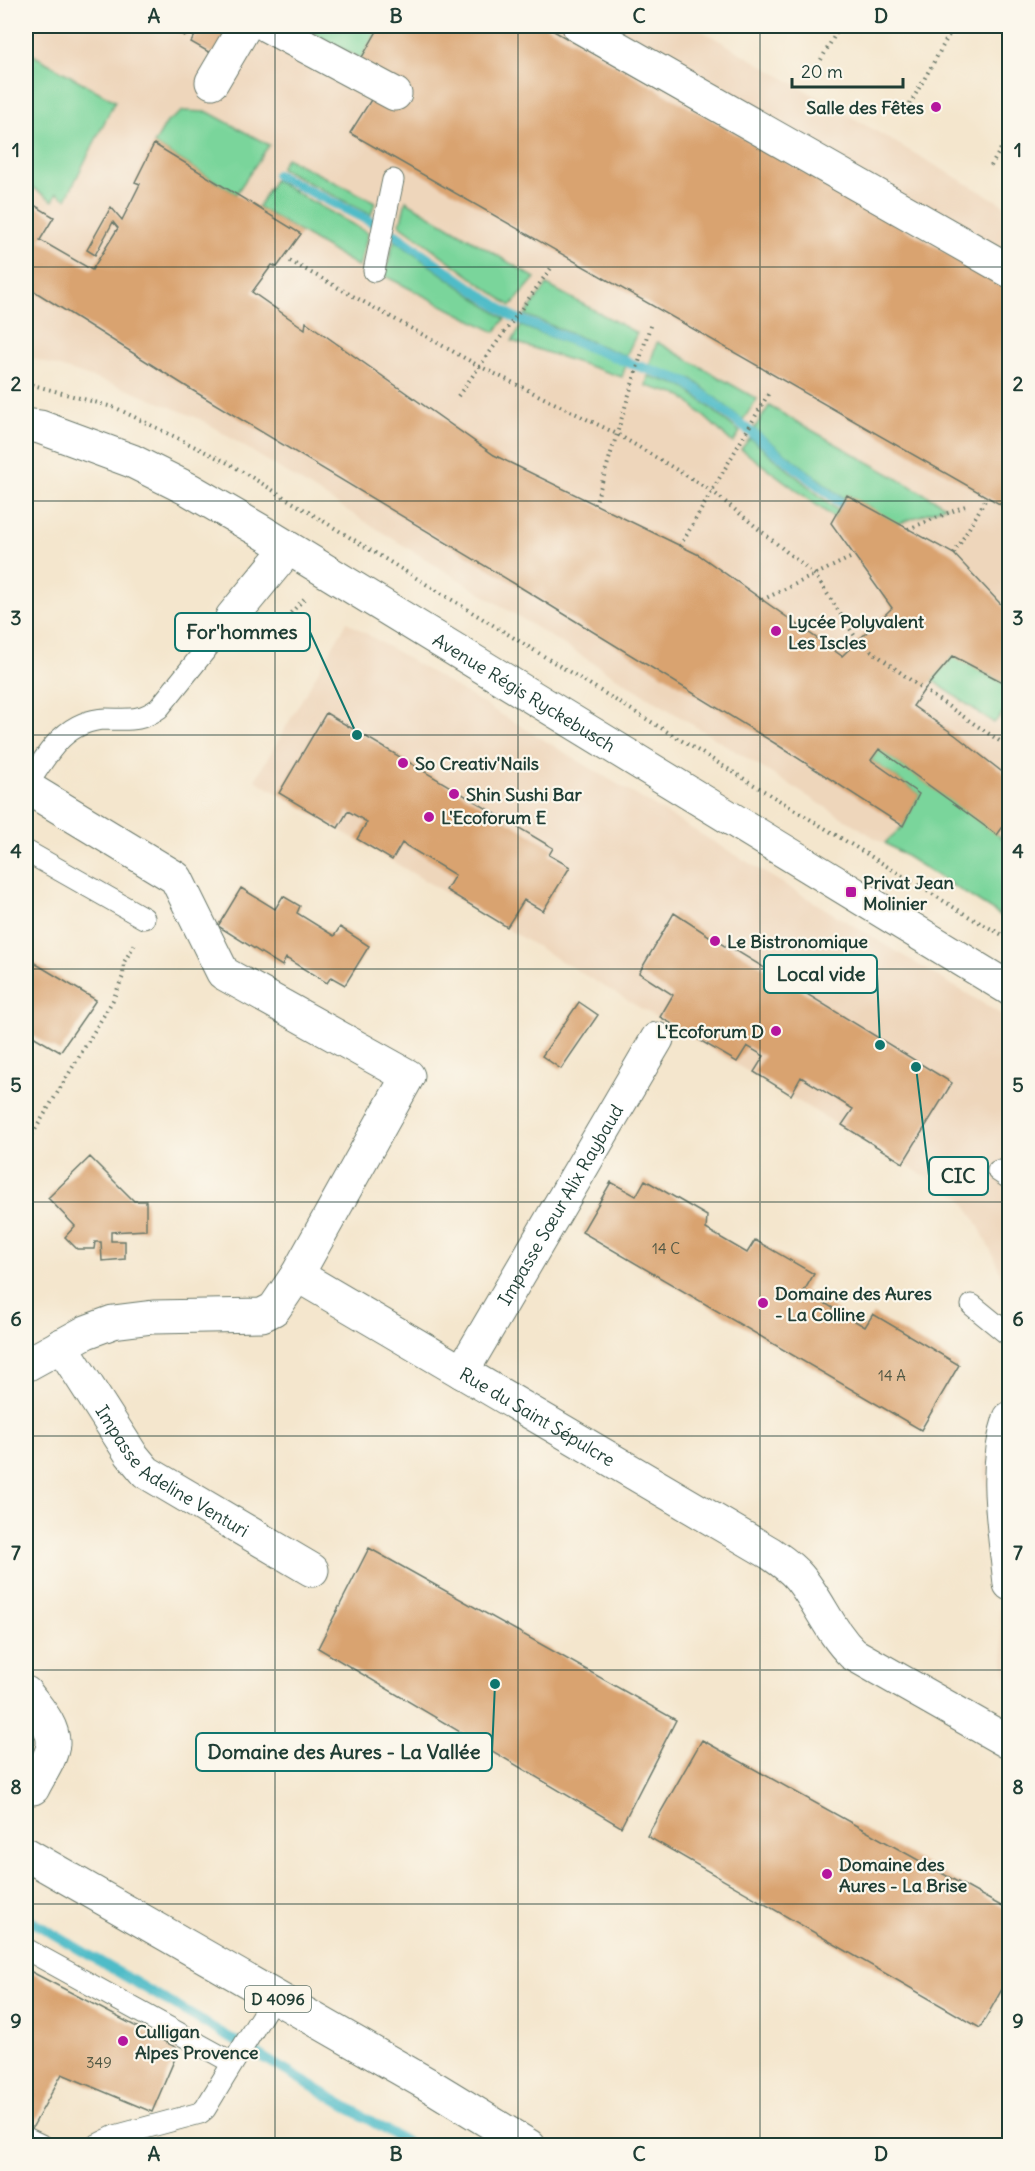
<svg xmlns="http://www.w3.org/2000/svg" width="1035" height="2171" viewBox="0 0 1035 2171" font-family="Delius,sans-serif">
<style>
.built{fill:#eed6bb}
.green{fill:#7ad59b;stroke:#4c8968;stroke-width:1.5}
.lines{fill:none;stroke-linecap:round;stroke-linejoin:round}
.stream{stroke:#4fbcc8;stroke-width:10}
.building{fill:#d9a370}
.lane-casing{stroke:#6a786a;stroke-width:23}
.street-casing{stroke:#6a786a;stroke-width:35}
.primary-casing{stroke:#6a786a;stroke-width:35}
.path{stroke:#6a786a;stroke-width:4;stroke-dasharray:1.5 4.5;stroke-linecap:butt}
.lane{stroke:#fff;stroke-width:21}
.street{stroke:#fff;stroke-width:33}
.primary{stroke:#fff;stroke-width:33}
.grid{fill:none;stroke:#1f3d34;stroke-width:1.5;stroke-opacity:0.55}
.poi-dot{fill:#b5179e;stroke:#fbf7ec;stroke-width:2}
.labels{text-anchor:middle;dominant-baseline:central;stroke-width:4.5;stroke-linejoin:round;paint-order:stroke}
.number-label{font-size:15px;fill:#4e5643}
.shield{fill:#fbf7ec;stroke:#61756b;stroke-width:1.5}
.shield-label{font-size:16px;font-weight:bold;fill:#1f3d34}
.poi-label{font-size:18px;font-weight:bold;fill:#1f3d34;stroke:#fbf7ec;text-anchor:start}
.street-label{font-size:18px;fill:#1f3d34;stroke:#fbf7ec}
.leader{fill:none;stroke:#0f766e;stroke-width:2}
.callout-dot{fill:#0f766e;stroke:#fbf7ec;stroke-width:2}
.callout{fill:#fbf7ec;stroke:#0f766e;stroke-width:2}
.callout-label{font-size:20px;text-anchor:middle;font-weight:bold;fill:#1f3d34}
.neatline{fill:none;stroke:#1f3d34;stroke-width:2}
.grid-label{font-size:20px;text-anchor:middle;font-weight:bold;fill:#1f3d34}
</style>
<rect width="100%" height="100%" fill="#fbf7ec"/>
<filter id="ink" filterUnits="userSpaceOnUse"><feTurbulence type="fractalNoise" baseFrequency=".0167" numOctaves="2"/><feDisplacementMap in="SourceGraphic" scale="12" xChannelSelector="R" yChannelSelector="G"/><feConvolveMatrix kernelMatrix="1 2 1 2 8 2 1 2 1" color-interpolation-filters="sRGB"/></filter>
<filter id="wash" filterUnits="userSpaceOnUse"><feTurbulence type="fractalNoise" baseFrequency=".008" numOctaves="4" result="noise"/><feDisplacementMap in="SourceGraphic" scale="24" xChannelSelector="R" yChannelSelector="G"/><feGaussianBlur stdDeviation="1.35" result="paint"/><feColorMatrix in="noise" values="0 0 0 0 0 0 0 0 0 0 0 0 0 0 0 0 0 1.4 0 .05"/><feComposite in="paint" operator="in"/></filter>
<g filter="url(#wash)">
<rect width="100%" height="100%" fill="#f4e6cd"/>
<path class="built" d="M26,26H694L1009,208V921L200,419L124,388L26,356Z
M347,622L1009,1019V1308L1006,1290L995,1259L975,1219L960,1197L255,780Z
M1009,1388V1710L984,1463Z"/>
<path class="green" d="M299,26H380L361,59Z
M26,51L115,101L66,199L57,193L53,201L26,183Z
M183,111L208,112L269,145L236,194L154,144L167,122Z
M286,158L375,202L371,215L280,168Z
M274,180L368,233L359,267L258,207Z
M406,201L535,278L511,306L400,225Z
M394,240L505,319L495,332L385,276Z
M547,285L637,333L626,356L525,315Z
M521,326L626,365L622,377L512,341Z
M657,342L757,399L743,420L692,379L649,366Z
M648,376L683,386L740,432L733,443L682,396L646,386Z
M769,406L946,506L898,524L847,495L845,499L754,429Z
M750,438L838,511L834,518L741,449Z
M953,656L1009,686V706L994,723L932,680Z
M879,749L1009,843V921L885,843L903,826L919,794L871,760Z"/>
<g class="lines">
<path class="stream" d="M277,175L390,231L513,317L635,365L687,382L842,504
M26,1918L237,2042
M244,2046L413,2146"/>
</g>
<g id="blocks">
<path class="building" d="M171,26H191L185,36L170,28Z
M201,26H239L221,59L191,42Z
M380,26H545L1010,289V510L350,133L376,92L361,59Z
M154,144L301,234L277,267L272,265L252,292L305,329L306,322L494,455L699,555L842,656L892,608L831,523L847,495L954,554L1010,614V686L953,656L924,690L913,706L955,735L1010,778V817L997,835L879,749L871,760L919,794L903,826L776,744L520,587L192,390L26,286V200L54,217L40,240L92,270L118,228L113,222L95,255L87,250L111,207L122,220L140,184L135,182Z
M326,713L553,848L549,855L570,867L543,911L524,900L507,927L446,890L455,875L402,843L392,860L357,839L367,822L348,811L338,828L279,793Z
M241,888L275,909L283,896L300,906L297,913L334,936L340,927L369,946L345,985L331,977L327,983L286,958L282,966L218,926Z
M674,913L726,947L727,945L952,1083L903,1163L842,1125L853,1109L801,1077L791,1095L754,1072L764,1056L747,1046L737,1062L660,1017L673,995L639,973Z
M26,958L96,1000L60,1052L26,1032Z
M579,1002L598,1015L561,1069L542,1056Z
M90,1157L134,1201H146V1230L111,1232V1241H125V1259L102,1261L101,1242H95L94,1249H77L65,1237L75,1226L48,1198Z
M645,1180L707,1216L706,1229L747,1253L755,1240L814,1274L804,1291L865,1327L873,1314L959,1365L921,1430L582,1232L611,1182L636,1196Z
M369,1548L676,1720L621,1827L318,1648Z
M702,1740L1010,1911V1975L980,2028L647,1836Z
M26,1969L179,2049L152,2112L62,2074L31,2130L26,2127Z"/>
</g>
</g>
<g filter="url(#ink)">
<use href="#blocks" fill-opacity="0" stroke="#6a786a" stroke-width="1.5"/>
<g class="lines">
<defs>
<path id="lane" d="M374,271L393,180
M26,787C46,756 64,720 106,719C129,719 140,722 159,708L232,617
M26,851L144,918
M998,1171L1010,1179
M972,1305L1010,1336
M26,1949L233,2063L274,1996
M26,2138L43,2146
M95,2146L115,2136L200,2113L205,2109L233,2063"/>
<g id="street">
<path d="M268,26L395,94"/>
<path d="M579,26L1010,271"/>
<path d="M212,82L245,26"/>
<path id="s1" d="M26,425L40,427L132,461L190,490L259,530L1010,989"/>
<path d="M232,617L288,549"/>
<path d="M26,787L176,878L223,973L408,1076L297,1275"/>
<path id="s2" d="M61,1345L131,1454L146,1472L312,1570"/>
<path id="s3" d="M26,1365L86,1332L113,1322L153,1317L262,1315L274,1309L297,1275L770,1553C780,1560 791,1567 799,1577C819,1601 830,1632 853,1654L1010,1743"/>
<path id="s4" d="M462,1372L657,1039"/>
<path d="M1010,1418C992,1471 1005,1530 1010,1584"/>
<path d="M26,1693C36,1707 54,1725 53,1744C52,1758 39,1775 33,1788"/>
</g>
<path id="primary" d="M26,1854L436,2089L529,2146"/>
</defs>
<use href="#lane" class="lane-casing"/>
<use href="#street" class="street-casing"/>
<use href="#primary" class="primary-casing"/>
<path class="path" d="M818,65L840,26
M904,115L954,26
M991,166L1010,133
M290,261L479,366L617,434L712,491L815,575L858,641L924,690L1010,748
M26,383L116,408L230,464L973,919L1010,939
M458,396L551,268
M595,505L651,323
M908,529L968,505
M680,546L770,391
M954,554L987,497
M762,600L854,556
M256,643L261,644L304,599
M26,1145L113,1000L123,976L124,962L135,944"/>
<use href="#lane" class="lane"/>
<use href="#street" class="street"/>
<use href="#primary" class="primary"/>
</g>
</g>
<path class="grid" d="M275,26V2146M518,26V2146M760,26V2146M26,267H1010M26,501H1010M26,735H1010M26,969H1010M26,1202H1010M26,1436H1010M26,1670H1010M26,1904H1010"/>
<g class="poi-dot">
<circle cx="936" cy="107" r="6"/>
<circle cx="776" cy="631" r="6"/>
<circle cx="403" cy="763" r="6"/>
<circle cx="454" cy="794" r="6"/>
<circle cx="429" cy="817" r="6"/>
<rect x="845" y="886" width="12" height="12" rx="3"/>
<circle cx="715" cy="941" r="6"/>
<circle cx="776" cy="1031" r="6"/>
<circle cx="763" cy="1303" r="6"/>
<circle cx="827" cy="1874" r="6"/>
<circle cx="123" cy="2041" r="6"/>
</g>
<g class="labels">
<g class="number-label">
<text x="666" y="1248">14 C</text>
<text x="892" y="1375">14 A</text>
<text x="99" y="2062">349</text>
</g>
<rect class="shield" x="245" y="1986" width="66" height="26" rx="4.5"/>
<g class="shield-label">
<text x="278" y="1999">D 4096</text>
</g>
<g class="poi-label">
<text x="924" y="107" text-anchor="end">Salle des Fêtes</text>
<text x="788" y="621">Lycée Polyvalent<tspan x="788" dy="21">Les Iscles</tspan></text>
<text x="415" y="763">So Creativ'Nails</text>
<text x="466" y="794">Shin Sushi Bar</text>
<text x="441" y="817">L'Ecoforum E</text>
<text x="863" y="882">Privat Jean<tspan x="863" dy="21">Molinier</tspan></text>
<text x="727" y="941">Le Bistronomique</text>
<text x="764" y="1031" text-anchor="end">L'Ecoforum D</text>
<text x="775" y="1293">Domaine des Aures<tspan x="775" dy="21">- La Colline</tspan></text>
<text x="839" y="1864">Domaine des<tspan x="839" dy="21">Aures - La Brise</tspan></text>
<text x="135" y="2031">Culligan<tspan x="135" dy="21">Alpes Provence</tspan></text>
</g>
<g class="street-label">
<text stroke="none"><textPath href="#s1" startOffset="568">Avenue Régis Ryckebusch</textPath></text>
<text stroke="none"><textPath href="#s4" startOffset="194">Impasse Sœur Alix Raybaud</textPath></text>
<text stroke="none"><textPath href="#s3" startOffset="580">Rue du Saint Sépulcre</textPath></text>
<text stroke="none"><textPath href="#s2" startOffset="172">Impasse Adeline Venturi</textPath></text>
</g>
</g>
<path class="leader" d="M357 735L310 632M880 1045L877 974M916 1067L929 1176M495 1684L492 1752"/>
<g class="callout-dot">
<circle cx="357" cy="735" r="6"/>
<circle cx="880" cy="1045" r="6"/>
<circle cx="916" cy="1067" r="6"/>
<circle cx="495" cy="1684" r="6"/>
</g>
<g class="callout">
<rect x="175" y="613" width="135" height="38" rx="6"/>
<rect x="764" y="955" width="113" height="38" rx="6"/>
<rect x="929" y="1157" width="59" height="38" rx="6"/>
<rect x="196" y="1733" width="296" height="38" rx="6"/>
</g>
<g class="callout-label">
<text x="242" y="639">For'hommes</text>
<text x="821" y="981">Local vide</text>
<text x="958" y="1183">CIC</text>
<text x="344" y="1759">Domaine des Aures - La Vallée</text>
</g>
<rect width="1035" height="2171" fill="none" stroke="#fbf7ec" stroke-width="66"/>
<path d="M792 78v9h111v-9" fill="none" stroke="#1f3d34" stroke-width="3"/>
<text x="801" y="78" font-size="18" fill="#1f3d34" stroke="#fbf7ec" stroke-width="4.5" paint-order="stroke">20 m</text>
<rect x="33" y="33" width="969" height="2105" class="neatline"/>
<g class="grid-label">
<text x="154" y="23">A</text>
<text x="396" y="23">B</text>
<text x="639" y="23">C</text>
<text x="881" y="23">D</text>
<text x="16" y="157">1</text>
<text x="1018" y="157">1</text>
<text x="16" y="391">2</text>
<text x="1018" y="391">2</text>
<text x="16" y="625">3</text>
<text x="1018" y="625">3</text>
<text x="16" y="858">4</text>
<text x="1018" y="858">4</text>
<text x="16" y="1092">5</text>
<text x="1018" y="1092">5</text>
<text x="16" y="1326">6</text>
<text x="1018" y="1326">6</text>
<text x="16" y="1560">7</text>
<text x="1018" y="1560">7</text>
<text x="16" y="1794">8</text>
<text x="1018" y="1794">8</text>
<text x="16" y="2028">9</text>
<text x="1018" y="2028">9</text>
<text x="154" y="2161">A</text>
<text x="396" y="2161">B</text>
<text x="639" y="2161">C</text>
<text x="881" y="2161">D</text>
</g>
</svg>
